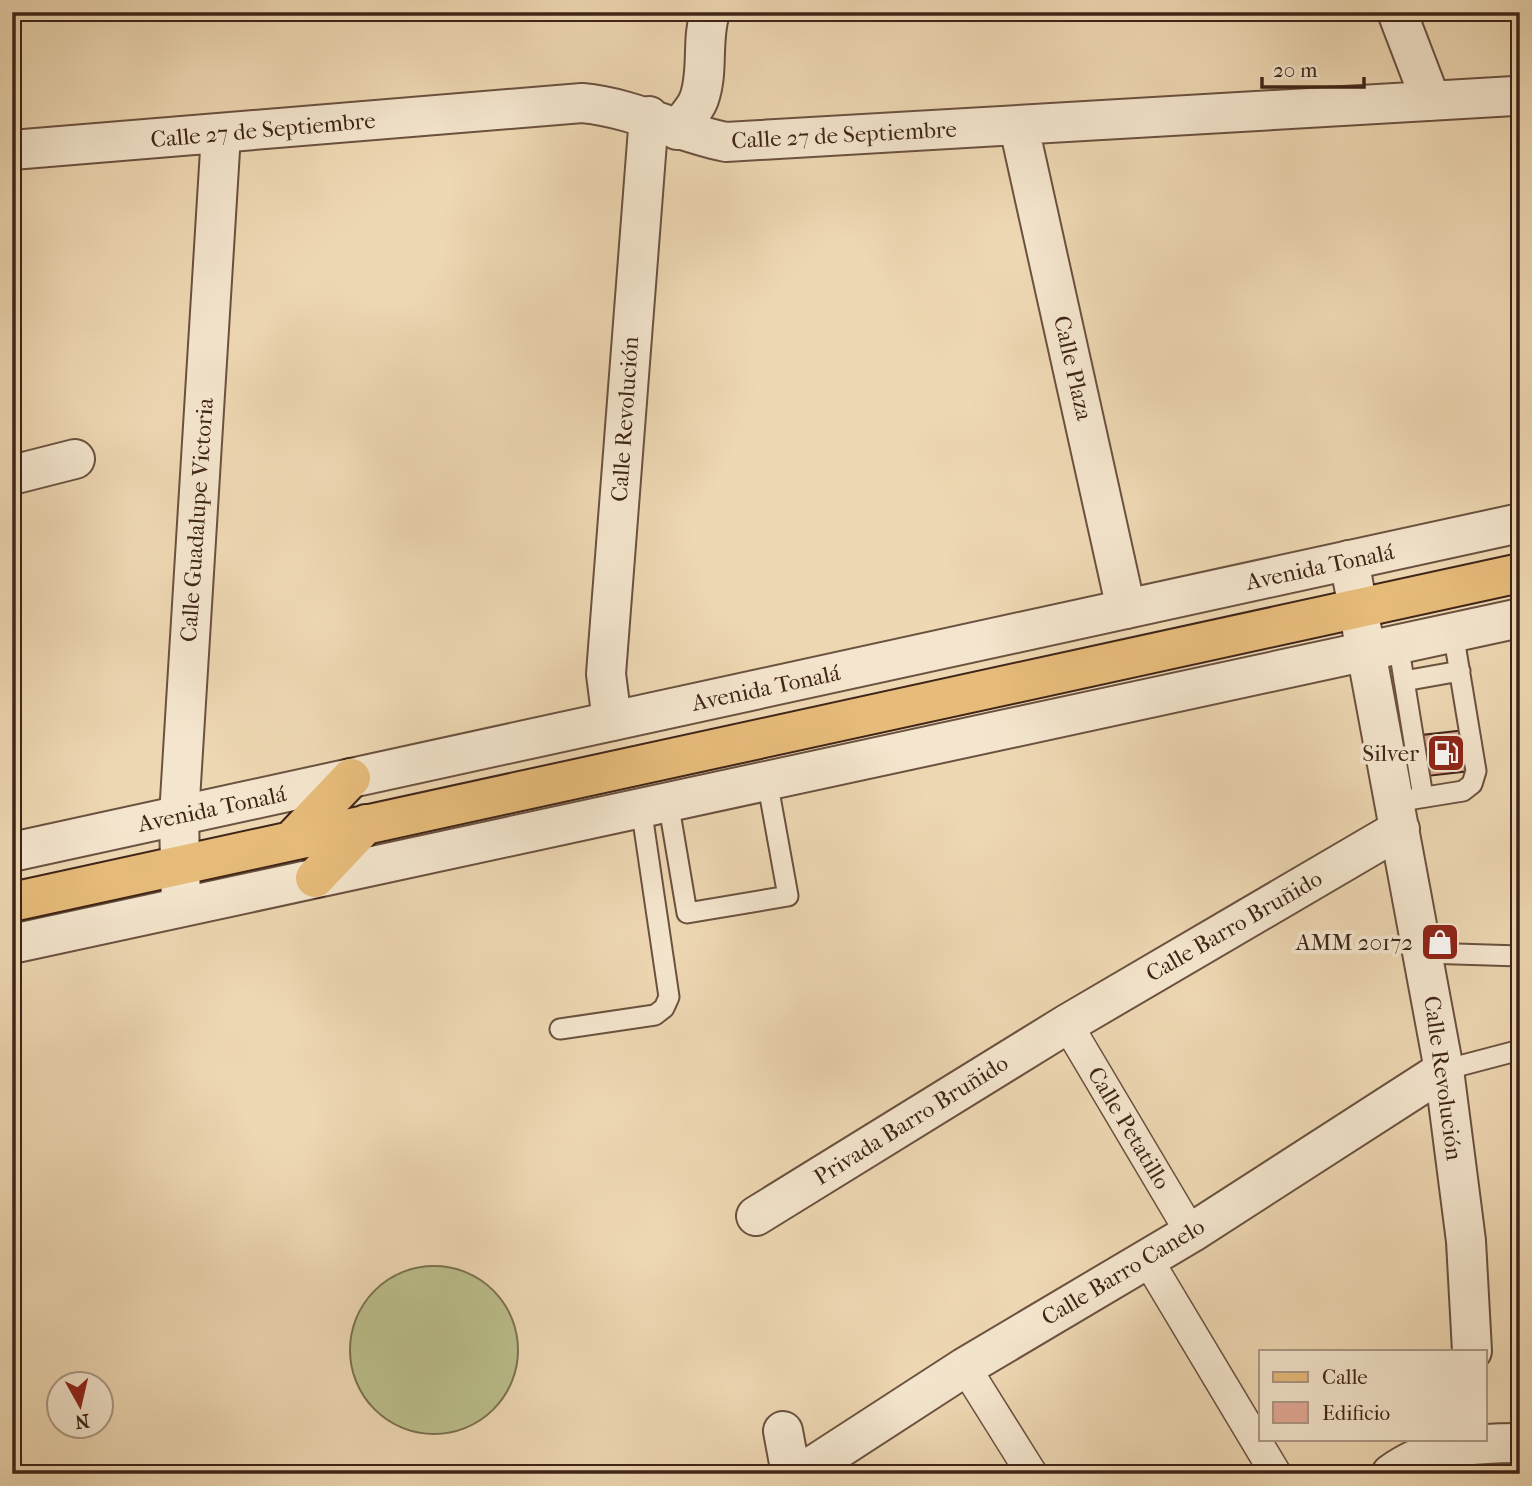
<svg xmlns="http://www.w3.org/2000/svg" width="1532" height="1486" viewBox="0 0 1532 1486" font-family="'IM FELL French Canon',serif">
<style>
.green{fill:#babe8b;stroke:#7c7152;stroke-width:2}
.building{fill:#e3a996;stroke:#3f2418;stroke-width:2}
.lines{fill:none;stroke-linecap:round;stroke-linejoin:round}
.service-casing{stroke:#6b513f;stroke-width:23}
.pedestrian-casing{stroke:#6b513f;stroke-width:33}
.minor-casing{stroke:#6b513f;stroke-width:42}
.tertiary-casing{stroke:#6b513f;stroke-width:42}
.primary-casing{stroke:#3f2418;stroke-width:42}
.service{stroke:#f4e6ce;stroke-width:19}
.pedestrian{stroke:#f4e6ce;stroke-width:30}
.minor{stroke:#f4e6ce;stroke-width:38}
.tertiary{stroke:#f4e6ce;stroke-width:38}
.primary{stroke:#e7bc7a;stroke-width:38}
.labels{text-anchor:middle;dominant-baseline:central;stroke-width:7;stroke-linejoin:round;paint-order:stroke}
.street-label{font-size:23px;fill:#3f2418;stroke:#f4e6ce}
.poi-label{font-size:23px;fill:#3f2418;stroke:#f4e6ce;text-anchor:end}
</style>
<rect width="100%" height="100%" fill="#eed8b3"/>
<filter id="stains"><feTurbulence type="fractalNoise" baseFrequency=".00286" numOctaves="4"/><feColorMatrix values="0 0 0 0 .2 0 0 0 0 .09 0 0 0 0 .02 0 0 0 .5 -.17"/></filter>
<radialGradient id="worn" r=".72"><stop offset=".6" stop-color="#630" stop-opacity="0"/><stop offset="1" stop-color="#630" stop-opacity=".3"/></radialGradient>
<path class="green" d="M350 1350a84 84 0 1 1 168 0a84 84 0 1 1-168 0Z"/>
<path class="building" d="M1465,730L1470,771L1427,776L1422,735Z"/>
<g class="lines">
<defs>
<path id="service" d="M1398,643L1423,797
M1404,681L1460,671
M668,801L687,913L788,896L767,780
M1395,802L1463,791L1472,784L1476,771L1453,632
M1424,953L1520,956
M560,1029L655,1015L664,1008L669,997L641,807
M1444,1070L1520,1050"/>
<path id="pedestrian" d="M1067,1024L1191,1233
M1146,1257L1276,1474
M965,1367L1032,1474"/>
<path id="minor" d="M1397,12L1431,101
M1019,127L1126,609
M677,130C684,121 695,110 699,99C709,71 701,41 710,12
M12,150L582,103C635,108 675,132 726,142L1514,96
M12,475L75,459
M1349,560L1444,1070L1466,1241L1472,1351
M612,721L606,674L649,116
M181,907L179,816L221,134
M756,1216L1067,1024L1400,829
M783,1431L791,1474
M800,1474L965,1367L1191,1233L1444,1070
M1391,1474C1428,1446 1475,1443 1520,1443"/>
<path id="tertiary" d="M12,852L1520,523
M12,944L1520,618"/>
<path id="primary" d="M292,840L351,778
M315,878L366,824
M12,902L1520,573"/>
</defs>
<use href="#service" class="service-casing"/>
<use href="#pedestrian" class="pedestrian-casing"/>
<use href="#minor" class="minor-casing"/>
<use href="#tertiary" class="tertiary-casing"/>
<use href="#primary" class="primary-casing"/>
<use href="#service" class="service"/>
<use href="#pedestrian" class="pedestrian"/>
<use href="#minor" class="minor"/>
<use href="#tertiary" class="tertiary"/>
<use href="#primary" class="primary"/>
</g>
<defs>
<symbol id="fuel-square" viewBox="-11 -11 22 22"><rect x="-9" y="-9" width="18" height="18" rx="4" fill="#8f2418" stroke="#f4e6ce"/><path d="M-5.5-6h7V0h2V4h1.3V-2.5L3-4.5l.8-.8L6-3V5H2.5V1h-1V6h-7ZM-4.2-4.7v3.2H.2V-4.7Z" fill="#fff"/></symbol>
<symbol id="shop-square" viewBox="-11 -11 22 22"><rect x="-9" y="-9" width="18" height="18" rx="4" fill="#8f2418" stroke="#f4e6ce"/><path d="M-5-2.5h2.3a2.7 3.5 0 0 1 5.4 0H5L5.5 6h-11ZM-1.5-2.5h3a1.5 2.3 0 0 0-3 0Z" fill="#fff"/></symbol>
</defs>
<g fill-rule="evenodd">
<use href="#fuel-square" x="1424" y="731" width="44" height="44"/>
<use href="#shop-square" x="1418" y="920" width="44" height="44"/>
</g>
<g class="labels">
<g class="street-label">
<text transform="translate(263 130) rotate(-5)">Calle 27 de Septiembre</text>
<text transform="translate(844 135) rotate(-3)">Calle 27 de Septiembre</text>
<text transform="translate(1073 368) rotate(77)">Calle Plaza</text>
<text transform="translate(625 419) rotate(-86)">Calle Revolución</text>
<text transform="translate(197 520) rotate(-86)">Calle Guadalupe Victoria</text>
<text transform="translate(1320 567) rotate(-12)">Avenida Tonalá</text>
<text transform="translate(766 688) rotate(-12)">Avenida Tonalá</text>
<text transform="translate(212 809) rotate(-12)">Avenida Tonalá</text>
<text transform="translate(1234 926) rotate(-30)">Calle Barro Bruñido</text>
<text transform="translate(1443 1078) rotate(82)">Calle Revolución</text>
<text transform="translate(911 1120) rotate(-32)">Privada Barro Bruñido</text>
<text transform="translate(1129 1128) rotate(59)">Calle Petatillo</text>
<text transform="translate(1123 1272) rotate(-31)">Calle Barro Canelo</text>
</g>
<g class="poi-label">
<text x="1419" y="753">Silver</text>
<text x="1413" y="942">AMM 20172</text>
</g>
</g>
<rect width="1532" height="1486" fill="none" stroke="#eed8b3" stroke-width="42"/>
<rect x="14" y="14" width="1504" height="1458" fill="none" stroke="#3f2418" stroke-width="3.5"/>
<rect x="21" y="21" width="1490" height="1444" fill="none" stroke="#3f2418" stroke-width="2"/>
<rect x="1259" y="1350" width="228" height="91" fill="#f4e6ce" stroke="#ac9885" stroke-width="2"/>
<rect x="1273" y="1372" width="35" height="10" fill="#e7bc7a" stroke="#ac9885" stroke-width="2"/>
<text x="1322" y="1384" font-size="21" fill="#3f2418">Calle</text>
<rect x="1273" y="1402" width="35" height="21" fill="#e3a996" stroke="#ac9885" stroke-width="2"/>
<text x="1322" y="1420" font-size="21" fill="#3f2418">Edificio</text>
<g transform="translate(80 1405) rotate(172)"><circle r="33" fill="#f4e6ce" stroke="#ac9885" stroke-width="2"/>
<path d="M0-5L12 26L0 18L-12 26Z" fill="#8f2418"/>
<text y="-10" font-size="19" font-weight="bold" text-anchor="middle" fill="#3f2418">N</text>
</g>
<path d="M1262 77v10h102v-10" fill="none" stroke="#3f2418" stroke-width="3.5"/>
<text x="1273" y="77" font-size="21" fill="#3f2418" stroke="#f4e6ce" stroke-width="5" paint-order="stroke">20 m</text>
<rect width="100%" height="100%" filter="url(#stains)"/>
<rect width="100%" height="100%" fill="url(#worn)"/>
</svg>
